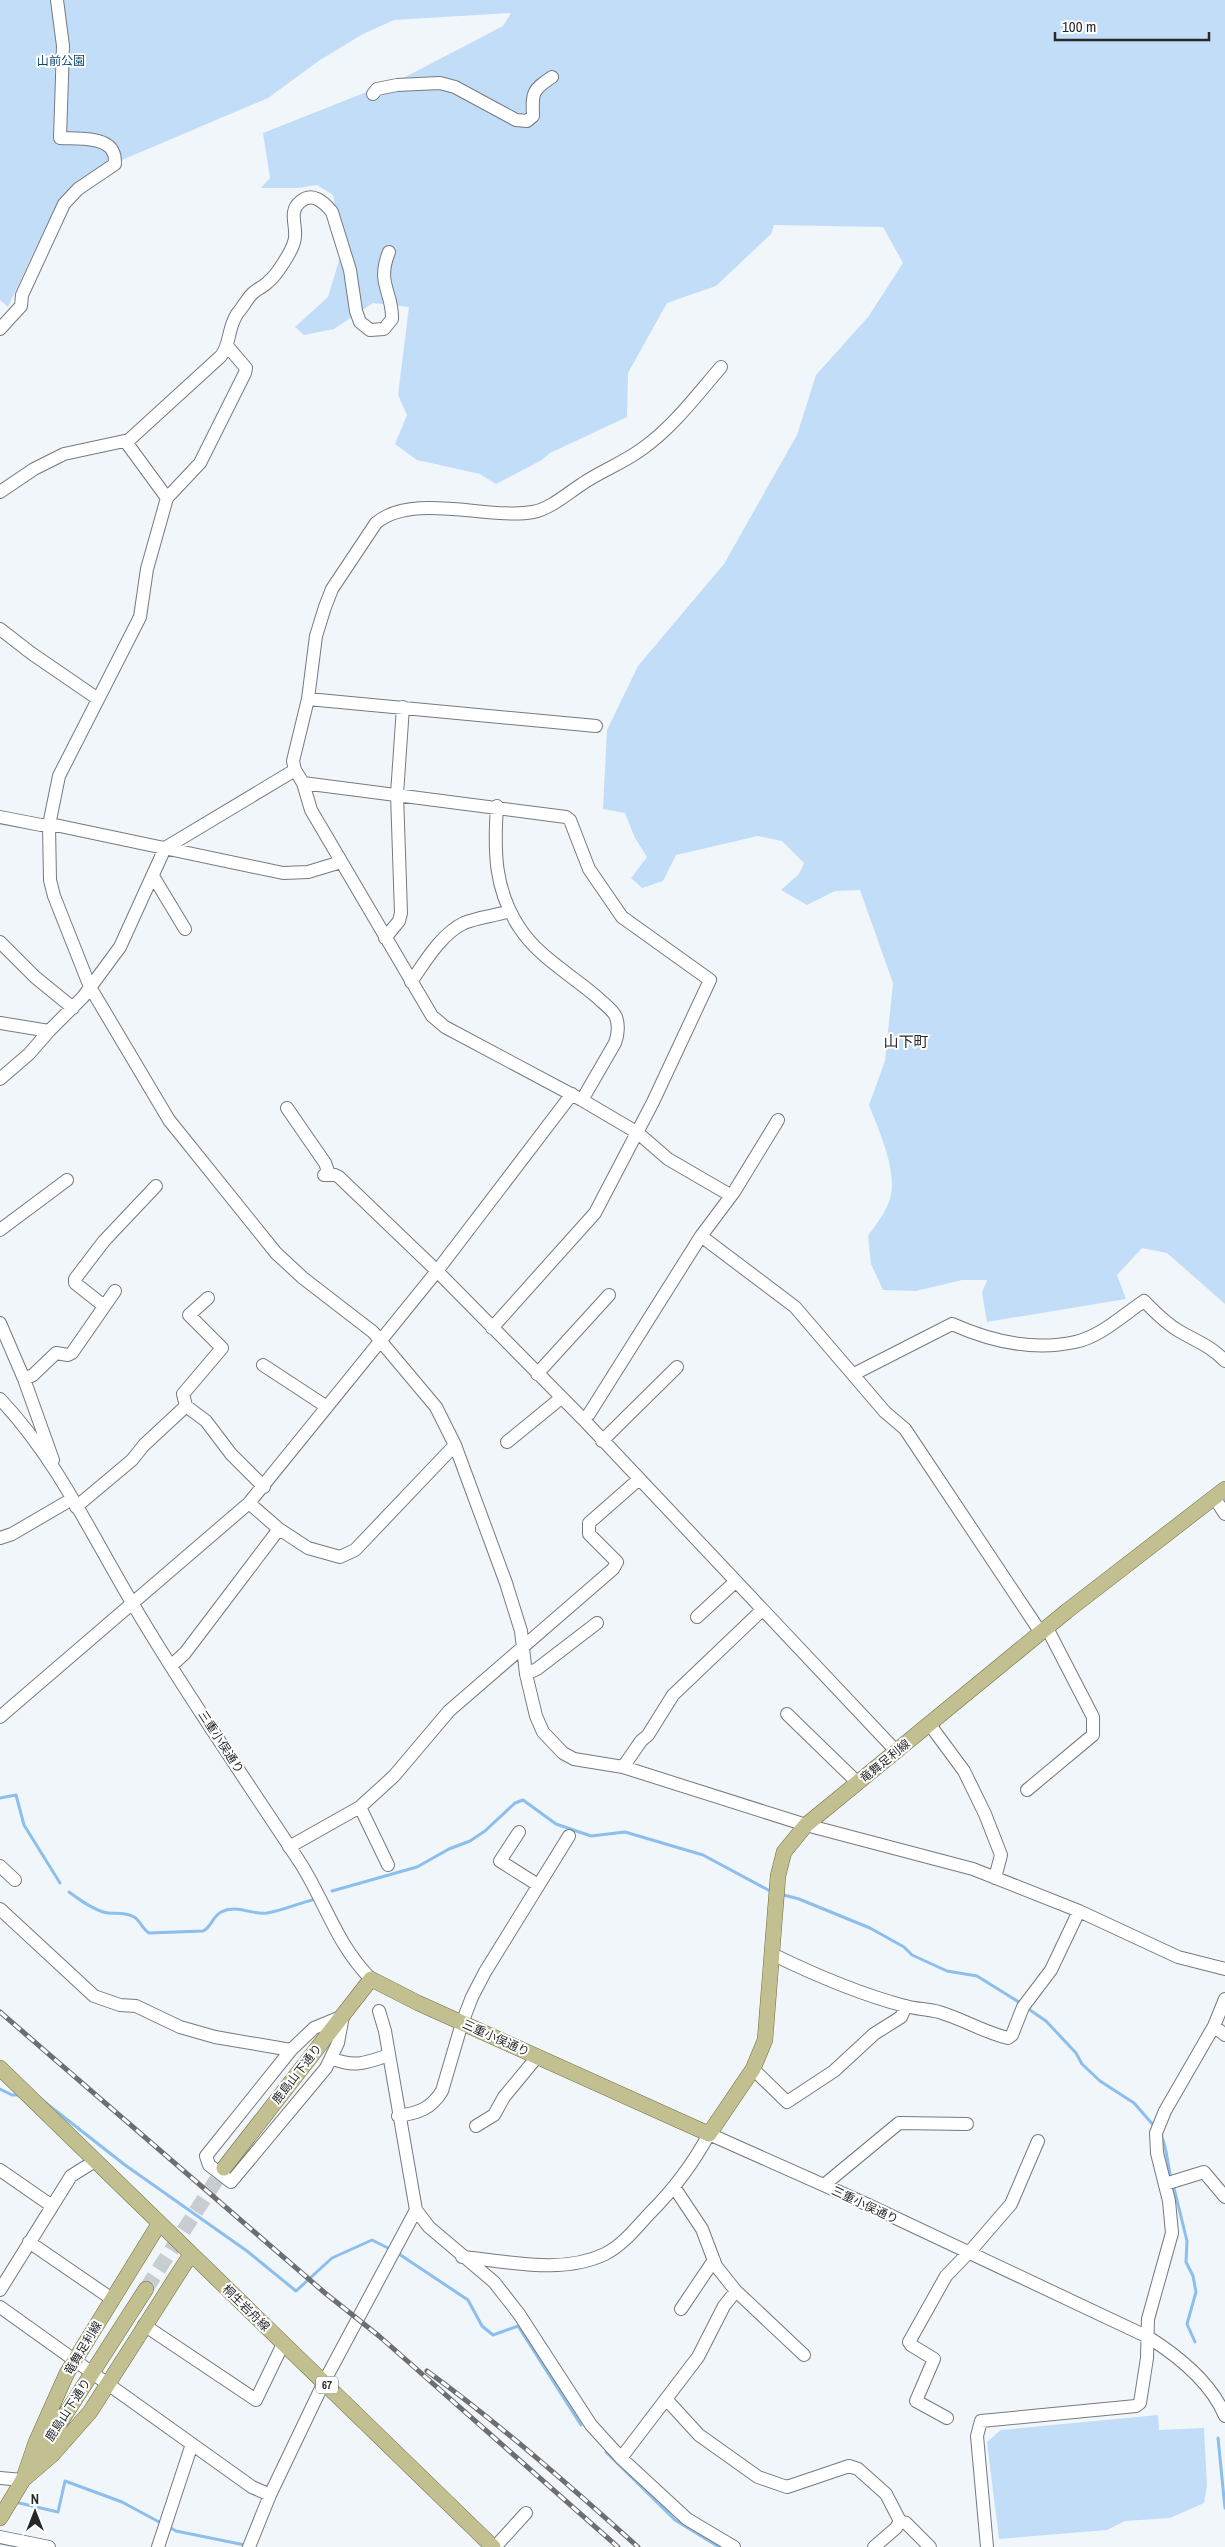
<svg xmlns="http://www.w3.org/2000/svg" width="1225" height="2547" viewBox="0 0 1225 2547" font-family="'Archivo Narrow','Noto Sans JP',sans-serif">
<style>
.green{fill:#c2ddf8}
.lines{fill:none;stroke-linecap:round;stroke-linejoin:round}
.stream{stroke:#8cbfed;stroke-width:3}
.major-tunnel{stroke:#c8cdd1;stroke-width:15;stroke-dasharray:15 8;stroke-linecap:butt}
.minor-casing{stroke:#767a7f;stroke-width:14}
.major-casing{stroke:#716f3d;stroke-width:16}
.minor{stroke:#fff;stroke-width:12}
.major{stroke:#c2bf91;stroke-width:15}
.rail-casing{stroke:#6c6f72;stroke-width:5}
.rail{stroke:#fff;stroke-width:3;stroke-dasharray:9;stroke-linecap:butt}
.labels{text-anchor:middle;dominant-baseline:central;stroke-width:4;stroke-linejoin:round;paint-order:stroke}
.shield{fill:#fff;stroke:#67686a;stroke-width:1}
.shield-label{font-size:11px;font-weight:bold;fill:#26282a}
.park-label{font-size:12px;fill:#0e4772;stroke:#fff}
.street-label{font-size:12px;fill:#26282a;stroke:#fff}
.quarter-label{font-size:15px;fill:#26282a;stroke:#fff}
</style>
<rect width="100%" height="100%" fill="#f1f6fb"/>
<path class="green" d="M0,0H1225V1304L1167,1253L1142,1248L1117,1275L1126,1299L987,1322L982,1293L987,1280H962L916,1291L883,1290L871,1264L868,1236C876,1224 888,1210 891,1195C896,1167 879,1131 869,1105L885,1061L893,983L860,890L835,891L807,905L781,890L799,874L804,863L782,841L758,836L676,855L663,881L642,888L631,878L647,857L635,838L625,813L603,809L607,730L638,666L724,564L797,435L816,375L868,317L903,263L883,227L774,225L771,234L716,286L667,303L628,373L627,417L550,453L542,460L496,484L480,474L417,460L395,444L407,415L398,395L409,307L373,303L334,329L304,335L295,327L328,297L343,247L333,195L317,185L298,188H261L270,178L263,133L407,76L503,26L511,13L394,20L363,34L320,60L268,98L115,163L83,186L38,243L8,307L0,300Z
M1158,2415L1159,2430L1204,2428L1207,2486L1204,2503L1170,2518L1125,2521L1107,2530L999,2539L987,2442L1001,2430Z"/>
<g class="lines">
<path class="stream" d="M0,1798L16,1795L24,1825L60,1883
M332,1891L417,1867L449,1849L470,1841L485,1831L515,1803L523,1800L556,1824L591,1836L625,1832L703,1855L772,1892
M69,1892C80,1900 90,1908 103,1912C113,1915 124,1911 134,1917C140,1920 142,1929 149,1933L203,1931C211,1928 212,1917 221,1912C237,1904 251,1915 267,1913C281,1911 297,1904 312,1900
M780,1894L799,1899L870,1928L904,1947L912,1955L947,1971L977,1976L1022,2004
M1027,2008L1046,2021L1076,2053L1082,2064L1100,2081L1134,2103L1155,2127
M0,2089L12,2095H21
M37,2096L125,2165L247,2251L296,2291L332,2258L372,2240L390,2249
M1160,2134C1166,2140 1168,2168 1171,2178
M1173,2184L1187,2241L1186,2262L1193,2276L1196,2292L1187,2324L1195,2342
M396,2252L468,2300L482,2326L493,2335L518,2326L581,2425
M1218,2438L1225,2508
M606,2452L675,2520L719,2547
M15,2502L58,2512L65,2481L122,2502L161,2523
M169,2527L176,2531L245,2545"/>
<path class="major-tunnel" d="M146,2289L224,2168"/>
<defs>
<path id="minor" d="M373,94L377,89L397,85L440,83L455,87L516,120L527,121L533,116C532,93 532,90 552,77
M0,329L21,306L22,295L64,204L78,189L115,164C115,160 115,155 113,152C107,136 74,139 60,138L63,46L57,0
M228,347L246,368L245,373L200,463L167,498L147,569L140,617L59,776L49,825L50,880L54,896L90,987L169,1120L276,1253L303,1278L373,1332L436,1407L455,1445L506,1583L521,1631L526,1674L536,1716L543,1732L563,1753L574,1759L623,1767L806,1825L973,1869L1079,1911L1178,1957L1225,1969
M721,367C696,396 673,427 642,449C623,463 601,471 582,484C568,493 550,509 533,512C489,520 413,492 376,523L332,589L325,607L316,636L308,699L293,761L295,770L303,783L311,810L432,1016L445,1027L582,1100L638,1133L668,1159L730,1195
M126,442L167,498
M0,492L34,469L64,454L129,440L221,356C231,343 227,330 237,314C242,308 246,301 251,295C256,289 264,287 269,281C276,276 292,251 294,242C299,230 287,212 300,202C312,191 324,202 332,212L350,270L356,311L360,322L370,330L384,329L392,319C393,292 376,284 389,252
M0,629L31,653L98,699
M308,699L596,726
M303,783L566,817L570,820L589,869L622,917L710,980L653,1102L595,1213L492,1328
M497,806C494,850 494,889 519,927C538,957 572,975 598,998C604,1004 613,1010 616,1017C619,1026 618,1035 615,1043L582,1100
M0,817L41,825H55L283,873L308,872L341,862
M153,876L185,929
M385,938L399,921L401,913L397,794L403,707
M0,942L35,977L73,1008
M411,982C425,962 441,934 464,923C478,917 495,916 510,911
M0,1023L49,1031L83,997L120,947L165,848L295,770
M0,1079L29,1054L49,1031
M287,1108L325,1163L329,1174
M324,1175H335L339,1177L437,1271L583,1419L897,1752
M0,1230L67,1180
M701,1236L795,1307L885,1412L905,1429L1041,1633
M104,1306L75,1283V1279L104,1241L156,1186
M0,1323L24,1379L53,1460
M263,1365L327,1407
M537,1374L609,1295
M854,1374L952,1324C990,1341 1034,1351 1075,1342C1100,1337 1123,1315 1144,1301C1155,1312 1165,1323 1179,1331C1196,1341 1211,1346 1225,1361
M24,1379L33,1375L56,1353L68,1355L72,1353L115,1291
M0,1399C56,1458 90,1532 131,1601C184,1691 244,1777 301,1864C326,1904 337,1945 371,1979
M186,1406L183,1394L222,1348L189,1315L208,1298
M583,1419L589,1414L701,1236L734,1192L778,1120
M602,1441L677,1367
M507,1442L561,1398
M1214,1497L1225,1514
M249,1503L279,1529L308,1548L340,1557L355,1550L455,1445
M76,1507L132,1460L144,1445L186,1406L206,1421L231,1454L264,1487
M0,1538L12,1534L72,1499
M697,1617L735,1582
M171,1666L185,1653L279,1529
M526,1674L537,1669L597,1623
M787,1714L858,1783
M0,1717L249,1503L437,1271L572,1094
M930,1725L964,1771L985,1814L1001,1855L995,1878
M623,1767L641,1741L648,1735L673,1695L762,1610
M1027,1790L1093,1735V1717L1047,1628
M360,1807L388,1865
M519,1832L500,1861L538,1885
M289,1847L360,1807L394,1776L449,1711L613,1569L617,1562L589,1534V1523L638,1480
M0,1866L15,1880
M0,1909L94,1996L120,2005L136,2006L180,2027L215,2037L291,2050
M772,1954C815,1975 859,1994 905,2006C916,2009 928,2009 939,2012C963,2019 983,2032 1008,2038L1012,2035L1023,2007L1051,1970L1079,1911
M379,2011L385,2031L416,2210L429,2227L494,2282L519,2314L591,2425L621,2458L687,2519L734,2547
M343,2016L338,2043L326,2068L231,2182L209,2165L206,2156L291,2050L314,2028Z
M1214,2026L1225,2035
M331,2058C354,2068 366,2063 389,2055
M753,2069L787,2102L834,2071L874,2034L901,2017L906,2006
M398,2116C418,2113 431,2109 442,2091L462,2023L472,1997L485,1972L569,1836
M476,2126L494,2115L504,2097L537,2057
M0,2170L52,2206
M1165,2184L1204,2172L1225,2197
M824,2185L899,2123L967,2124
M674,2187L702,2229L716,2266L736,2291L804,2355
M29,2242L112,2299
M462,2257C508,2261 561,2275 605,2254C623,2245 636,2228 650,2213C674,2189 693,2164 709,2134L864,2203L1148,2337C1178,2356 1211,2382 1225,2416
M0,2290L71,2176L95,2161
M0,2307L252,2487L270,2495
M681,2309L714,2260
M144,2325L256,2400L283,2344
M666,2399L699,2435L758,2477L787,2487L849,2466L858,2469L886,2494L900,2521L906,2523L930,2547
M947,2418L916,2401L934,2359L911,2345L909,2342L946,2276L973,2248L1011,2204L1038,2141
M621,2458L698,2357L724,2306L736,2291
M0,2478L23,2480
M0,2537L49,2547
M158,2547L192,2444
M249,2547L270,2495L324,2382L416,2210
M495,2547L526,2513
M874,2547L896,2528L900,2521
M987,2547L977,2436L981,2421L1136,2406L1140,2403L1147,2358L1148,2319L1172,2233L1169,2201L1157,2153L1156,2133L1165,2111L1214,2026L1225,1999"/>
<path id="major" d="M0,2068L493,2547
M224,2168L371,1979L418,2003L709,2134L753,2069L765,2040L778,1876L784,1852L806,1825L1067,1611L1225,1489
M36,2460L146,2289
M24,2479L52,2455L90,2412L191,2254
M0,2518L23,2480L36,2442L67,2373L159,2224"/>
</defs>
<use href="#minor" class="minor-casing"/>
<use href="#major" class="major-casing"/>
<use href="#minor" class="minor"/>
<use href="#major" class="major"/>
<defs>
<path id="rail" d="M0,2012L325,2293L379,2336L618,2547
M427,2371C501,2425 570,2486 638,2547"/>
</defs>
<use href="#rail" class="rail-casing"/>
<use href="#rail" class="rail"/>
</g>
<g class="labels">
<rect class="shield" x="316" y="2376.5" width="22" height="17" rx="4"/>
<g class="shield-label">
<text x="327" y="2385">67</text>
</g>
<g class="park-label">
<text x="61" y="61">山前公園</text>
</g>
<g class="street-label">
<text transform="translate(221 1742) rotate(57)">三重小俣通り</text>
<text transform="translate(885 1761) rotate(-39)">竜舞足利線</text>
<text transform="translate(496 2038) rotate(24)">三重小俣通り</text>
<text transform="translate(297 2074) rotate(-52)">鹿島山下通り</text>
<text transform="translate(865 2205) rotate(25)">三重小俣通り</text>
<text transform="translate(246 2308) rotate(44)">桐生岩舟線</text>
<text transform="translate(83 2348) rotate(-59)">竜舞足利線</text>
<text transform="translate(68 2410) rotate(-57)">鹿島山下通り</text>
</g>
<g class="quarter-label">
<text x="906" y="1041">山下町</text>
</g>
</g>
<g transform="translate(35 2512)" stroke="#ffffff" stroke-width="4" paint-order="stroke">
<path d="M0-4L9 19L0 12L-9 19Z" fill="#26282a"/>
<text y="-8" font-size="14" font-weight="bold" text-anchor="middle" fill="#26282a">N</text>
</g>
<path d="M1055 32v8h154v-8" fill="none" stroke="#26282a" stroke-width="2.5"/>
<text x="1062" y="32" font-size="15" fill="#26282a" stroke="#ffffff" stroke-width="4" paint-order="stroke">100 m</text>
</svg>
